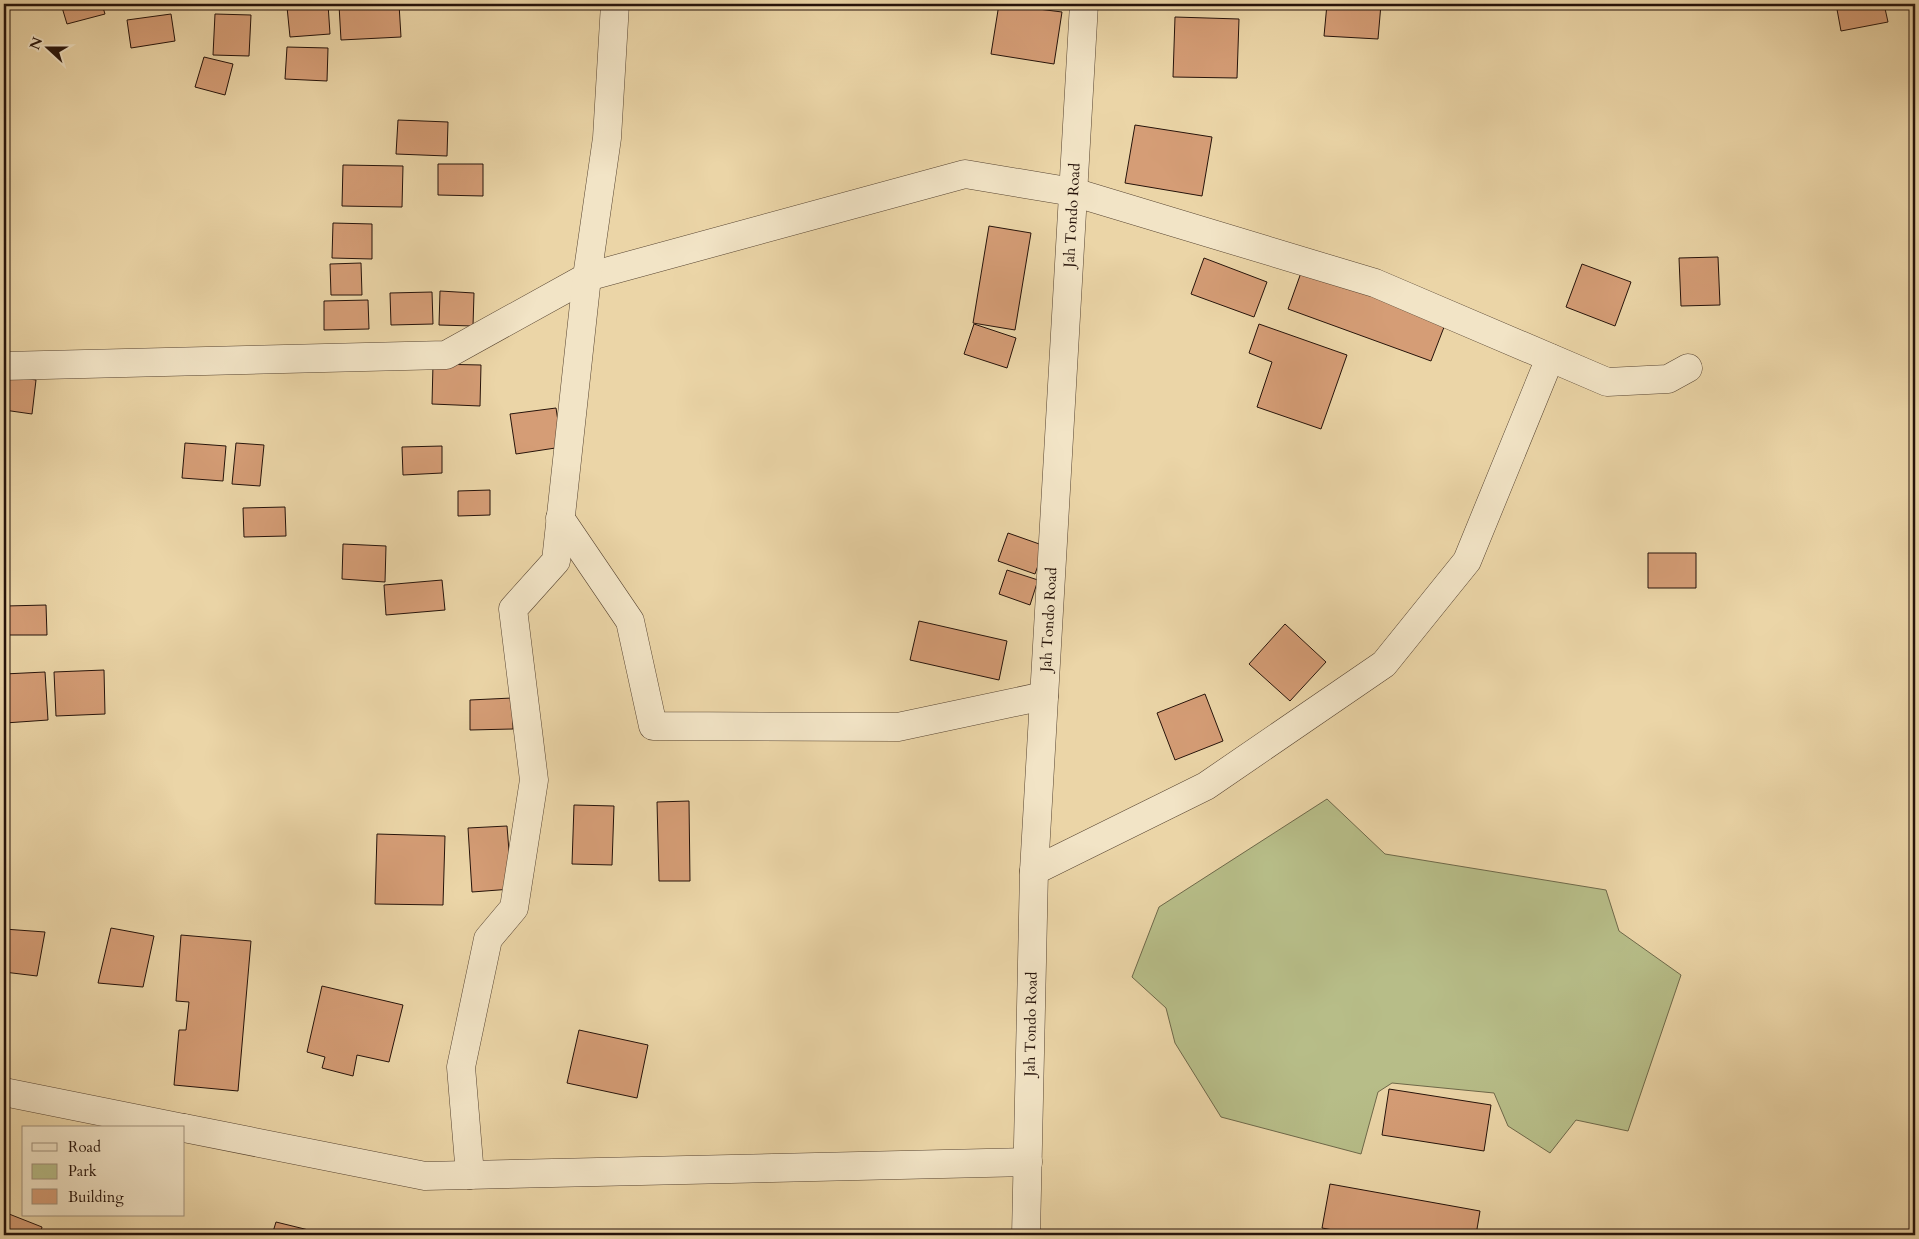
<svg xmlns="http://www.w3.org/2000/svg" width="1919" height="1239" viewBox="0 0 1919 1239" font-family="Cardo,serif">
<style>
.green{fill:#b7bd88;stroke:#6e6849}
.building{fill:#d59d76;stroke:#26130a}
.lines{fill:none;stroke-linecap:round;stroke-linejoin:round}
.minor-casing{stroke:#574431;stroke-width:29}
.minor{stroke:#f2e4c6;stroke-width:28}
.labels{text-anchor:middle;dominant-baseline:central;stroke-width:4;stroke-linejoin:round;paint-order:stroke}
.street-label{font-size:15px;fill:#26130a;stroke:#f2e4c6}
</style>
<rect width="100%" height="100%" fill="#ebd5a7"/>
<filter id="stains"><feTurbulence type="fractalNoise" baseFrequency=".004" numOctaves="4"/><feColorMatrix values="0 0 0 0 .2 0 0 0 0 .09 0 0 0 0 .02 0 0 0 .5 -.17"/></filter>
<radialGradient id="worn" r=".72"><stop offset=".6" stop-color="#630" stop-opacity="0"/><stop offset="1" stop-color="#630" stop-opacity=".3"/></radialGradient>
<path class="green" d="M1327,799L1385,854L1606,890L1619,931L1681,975L1628,1131L1576,1120L1550,1153L1508,1126L1494,1093L1392,1083L1378,1092L1361,1154L1221,1117L1175,1043L1166,1008L1132,977L1159,907Z"/>
<path class="building" d="M61,4H102L105,14L67,24Z
M328,4L330,34L290,37L287,7Z
M372,4H399L401,37L341,40L339,5Z
M999,4L1062,12L1054,64L991,54Z
M1327,4H1381L1378,39L1324,36Z
M1836,4H1884L1888,22L1841,31Z
M171,14L175,41L131,48L127,20Z
M215,14L251,15L249,56L213,55Z
M1175,17L1239,19L1237,78L1173,77Z
M287,47L328,48L327,81L285,79Z
M204,57L233,64L225,95L195,87Z
M398,120L448,122L447,156L396,154Z
M1135,125L1212,137L1202,196L1125,183Z
M438,164H483V196L438,195Z
M343,165L403,166L402,207L342,206Z
M333,223L372,224V259L332,258Z
M989,226L1031,233L1015,330L973,323Z
M1718,257L1720,305L1681,306L1679,258Z
M1204,258L1267,282L1254,317L1191,294Z
M361,263L362,295H331L330,264Z
M1582,264L1631,282L1615,326L1566,307Z
M1302,270L1446,322L1431,361L1288,309Z
M440,291L474,293L473,326L439,325Z
M432,292L433,324L391,325L390,293Z
M368,300L369,329L324,330V301Z
M974,324L1016,338L1007,368L964,354Z
M1259,324L1347,355L1321,429L1257,407L1272,362L1249,353Z
M433,364L481,365L480,406L432,404Z
M4,375L36,380L32,414L4,410Z
M556,408L562,447L516,454L510,414Z
M185,443L226,446L223,481L182,478Z
M236,443L264,445L260,486L232,484Z
M442,446V473L403,475L402,447Z
M490,490V515L458,516V491Z
M285,507L286,536L244,537L243,508Z
M1008,533L1045,546L1035,574L998,561Z
M343,544L386,546L385,582L342,579Z
M1648,553H1696V588H1648Z
M1007,570L1038,580L1030,605L999,594Z
M442,580L445,610L386,615L384,585Z
M46,605L47,635H7L6,606Z
M919,621L1007,641L999,680L910,660Z
M1285,624L1326,662L1290,701L1249,664Z
M104,670L105,714L56,716L54,672Z
M45,672L48,720L5,723L4,674Z
M1205,694L1223,741L1175,760L1157,713Z
M512,698L513,729L470,730V700Z
M689,801L690,881H659L657,802Z
M574,805L614,806L612,865L572,864Z
M507,826L512,889L472,892L468,828Z
M377,834L445,836L443,905L375,904Z
M111,928L154,936L143,987L98,983Z
M4,929L45,932L37,976L4,972Z
M181,935L251,941L238,1091L174,1085L179,1030H186L189,1002L176,1001Z
M322,986L403,1005L389,1062L357,1055L353,1076L322,1068L325,1057L307,1052Z
M579,1030L648,1045L637,1098L567,1083Z
M1389,1089L1491,1105L1484,1151L1382,1135Z
M1330,1184L1480,1211L1476,1235H1361L1322,1228Z
M4,1212L42,1227L40,1235H4Z
M276,1222L329,1235H272Z"/>
<g class="lines">
<defs>
<g id="minor">
<path d="M4,366L446,355L587,277L965,174L1073,192L1375,283L1607,382L1668,379L1688,368"/>
<path d="M560,518L630,621L653,726L898,727L1044,696"/>
<path d="M1034,871L1206,786L1384,664L1467,561L1550,358"/>
<path d="M4,1092L183,1128"/>
<path d="M184,1128L425,1176L1028,1162"/>
<path d="M470,1175L461,1067L488,939L514,908L534,780L513,609L556,561L587,277L607,138L615,4"/>
<path id="s1" d="M1026,1235L1034,871L1084,4"/>
</g>
</defs>
<use href="#minor" class="minor-casing"/>
<use href="#minor" class="minor"/>
</g>
<g class="labels">
<g class="street-label">
<text stroke="none"><textPath href="#s1" startOffset="1021">Jah Tondo Road</textPath></text>
<text stroke="none"><textPath href="#s1" startOffset="616">Jah Tondo Road</textPath></text>
<text stroke="none"><textPath href="#s1" startOffset="211">Jah Tondo Road</textPath></text>
</g>
</g>
<rect width="1919" height="1239" fill="none" stroke="#ebd5a7" stroke-width="20"/>
<rect x="5" y="5" width="1909" height="1229" fill="none" stroke="#26130a" stroke-width="2.5"/>
<rect x="10" y="10" width="1899" height="1219" fill="none" stroke="#26130a"/>
<rect x="22" y="1126" width="162" height="90" fill="#f2e4c6" stroke="#a0907b"/>
<rect x="32" y="1143" width="25" height="8" fill="#f2e4c6" stroke="#a0907b"/>
<text x="68" y="1152" font-size="15" fill="#26130a">Road</text>
<rect x="32" y="1164" width="25" height="15" fill="#b7bd88" stroke="#a0907b"/>
<text x="68" y="1176" font-size="15" fill="#26130a">Park</text>
<rect x="32" y="1189" width="25" height="15" fill="#d59d76" stroke="#a0907b"/>
<text x="68" y="1202" font-size="15" fill="#26130a">Building</text>
<g transform="translate(48 48) rotate(291)" stroke="#f2e4c6" stroke-width="4" paint-order="stroke">
<path d="M0-4L9 19L0 12L-9 19Z" fill="#26130a"/>
<text y="-8" font-size="14" font-weight="bold" text-anchor="middle" fill="#26130a">N</text>
</g>
<rect width="100%" height="100%" filter="url(#stains)"/>
<rect width="100%" height="100%" fill="url(#worn)"/>
</svg>
